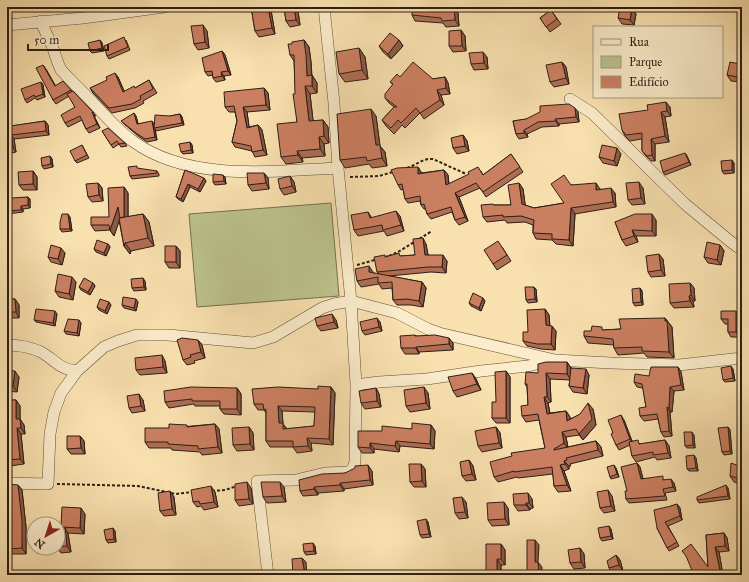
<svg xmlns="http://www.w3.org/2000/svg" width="749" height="582" viewBox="0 0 749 582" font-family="'IM FELL Great Primer',serif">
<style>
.green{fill:#bcc38c;stroke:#747051}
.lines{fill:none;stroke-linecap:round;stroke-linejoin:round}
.minor-casing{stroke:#5f4f3c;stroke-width:12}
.path{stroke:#2c1e16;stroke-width:2;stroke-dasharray:3 2;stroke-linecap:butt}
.minor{stroke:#fbeccb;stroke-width:11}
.wall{fill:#af6d53;stroke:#2c1e16;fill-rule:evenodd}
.shaded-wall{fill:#8e5944;stroke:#2c1e16}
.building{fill:#cb7f61;stroke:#2c1e16;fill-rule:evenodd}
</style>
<rect width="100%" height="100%" fill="#f9e1af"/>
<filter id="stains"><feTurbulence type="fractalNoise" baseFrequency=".005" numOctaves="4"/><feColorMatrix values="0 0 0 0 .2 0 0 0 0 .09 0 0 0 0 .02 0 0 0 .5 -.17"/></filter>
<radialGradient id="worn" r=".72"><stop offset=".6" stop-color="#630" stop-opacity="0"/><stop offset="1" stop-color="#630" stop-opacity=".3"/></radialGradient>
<path class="green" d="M331,203L339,296L197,307L189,214Z"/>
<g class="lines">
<defs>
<path id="minor" d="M324,7L334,103L338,168L351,301L356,385L379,382L427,379L481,371L528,366L552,360
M41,21C44,30 48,37 52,45C55,54 57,62 61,70C72,82 84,93 95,105C107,118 120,132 134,142C190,182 273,171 338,168
M7,25L83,18L164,7
M570,99L592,113L685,204L731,242L738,247H742
M7,345C19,345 30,347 41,352C54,359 60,370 77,371
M7,483L48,484L50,434L54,412L61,393L77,371L104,347L118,341L137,335H168L253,343L273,337L322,308L334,304L351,301L397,313L428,329L439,333L555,360L611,363L679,365L742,358
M268,575L257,481L296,480L325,473L349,472L353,468L355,462L356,385"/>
</defs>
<use href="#minor" class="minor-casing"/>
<path class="path" d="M407,168L412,166L424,160L428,159H433L466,174
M350,177L379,176L393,172
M389,256L398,252L432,231
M357,265L378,259
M57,484L138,486L176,494L192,492
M212,491L225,490L237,486"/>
<use href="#minor" class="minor"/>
</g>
<path class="wall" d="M251,7H269L271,10L275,34L259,37L255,31Z
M284,7H295L298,11L300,25L290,27L286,21Z
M418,7H431L433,9L458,13L459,26L446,27L443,23L415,21L412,15L418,10Z
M696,7H710L709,10Z
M632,8L636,14L634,25L622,24L618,18Z
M551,10L561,24L550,32L540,18Z
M461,30L465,36L466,51L453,52L449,46Z
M207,31L209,48L198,50L194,44Z
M100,40L102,43L104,51L92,53L90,51Z
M126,40L130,50L109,59L107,56Z
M304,40L309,47L311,62L312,75L317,83V93L310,94L313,121L323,120L328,127L329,143L324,144L325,156L302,158L303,162L286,164L281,157L297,122L294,61L290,55L292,44Z
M399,40L403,46L391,59L383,52L379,46Z
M359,48L365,57L368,79L345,82L339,74Z
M222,51L225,55L231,75L224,76L225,80L216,82L213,78V75L208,76L205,72Z
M487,57L488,69L474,70L471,64Z
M562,62L566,67L569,84L554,87L550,82Z
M740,64L742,67V78L741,82L731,81L727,75Z
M43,65L55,86L71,90L93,112L96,116H94L100,128L89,133L86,129L82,120L68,127L65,123L75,107L69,96L56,104L53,100Z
M118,77L124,92L135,88L149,80L157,93L143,101L144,103L135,108L112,113L93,93L90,88Z
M400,77L433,79L445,77L448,83L450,94L441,95L444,105L424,119L420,113L405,128L402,125L394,134L386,126L382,120L394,107L389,103L385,98L393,85L390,82Z
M41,82L43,85L45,97L37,100L35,98L27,103L25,100Z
M264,88L268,93L270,110L247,112L249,127L258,125L262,130L267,155L255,157L252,151L235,147L232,142L237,121L235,112H229L225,107Z
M670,107L671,116L665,117L669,142L655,144V161H651L646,156L642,151V139L630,141L625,136L622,130Z
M578,112L579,122L559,124V126L542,127L527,134L528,137L519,139L516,134L513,121Z
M180,114L182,117L184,125L156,131L155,129L157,140L147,142L138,136L123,123L121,121L136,116L138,124H154L155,127L170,116Z
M376,116L380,146L385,152L387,166L372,168L369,164L345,168L340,160Z
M7,119H8L11,123L12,126L45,121L48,125L49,135L14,139L16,152L7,154Z
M102,131L125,143L127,146L121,147L119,144L113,148Z
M463,135L467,141L469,151L457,154L453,148Z
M190,142L192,145L193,153L183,154L181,152Z
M82,145L89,158L77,163L75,161Z
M685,153L687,156L691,165L665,175L663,172Z
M511,154L523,172L486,197L480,188L459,197L468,221L459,225L455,220L452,212L431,219L427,214L426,209H424L421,205L420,201L408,203L405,199L403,189L401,190L398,185L418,167L421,172V173L444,170L448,175L449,184L481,171L483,175Z
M621,154L617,166L603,163L599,157Z
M50,156L52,159L53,167L44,169L42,166Z
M734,163V173L724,174L722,171Z
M185,170L206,181L200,192L190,187L183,202L178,199L176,197Z
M33,171L37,177V190H23L19,185Z
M157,171L159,174V176L132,179L130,176Z
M264,173L268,178L269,189L252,191L248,185Z
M223,175L225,177L226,184L215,185L213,182Z
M290,176L294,182L296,192L284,195L280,189Z
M98,183L102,188L103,201L92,202L88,197Z
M519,183L523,189L525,205L534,208L564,203L571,185L600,189L615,193L616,207L575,214L573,246L556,244L552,240L536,239L533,233V225L525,222L507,223L505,220L487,222L483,217L494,205H511Z
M124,187L128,193V217L143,214L149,222L154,246L131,251L130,254L124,246L119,220L114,236L110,230L95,231L91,225L109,217Z
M643,188L645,204L632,205L628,200Z
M28,197L30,199V208L23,209V212L7,214V202Z
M400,216L404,231L387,236L384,231L358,236L354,230Z
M70,217L72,231L62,232L60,229Z
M656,220V236H636L638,242L626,246L622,240L615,222Z
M108,244L110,247L106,256L96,252L94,249Z
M426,244L428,255L447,261L446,273L431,272L389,276L422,282L426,288L423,307L411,305H397L393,300L392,288L382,289L379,284L361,287L357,281L373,272V273L379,274L377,272L386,256H401L415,255Z
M720,245L724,251L721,265L708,263L704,257Z
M176,246L180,251V268H169L165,262Z
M502,247L511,261L497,270L493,264Z
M65,253L62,265L51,262L48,257Z
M663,259L665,276L651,277L648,272Z
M145,281L146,290L134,291L132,288Z
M76,282L73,300L59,297L55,291Z
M93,283L95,286L90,295L81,290L79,287Z
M690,283L694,288L695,301H693L694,307L674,308L670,303Z
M534,287L536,289L537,302L528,303L526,300Z
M640,288L642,291L643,305L635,306L633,303Z
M7,299H15L19,305V318H7Z
M485,301L481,311L471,306L469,303Z
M138,302L136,311L124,308L122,305Z
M111,305L107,314L99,310L97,307Z
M545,309L549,315L550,326L556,331L555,350L541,349L527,346L523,341L528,332Z
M57,314L55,326L36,322L34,320Z
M740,316V337H731L728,332V324H725L721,319Z
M665,318L672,327L674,358L647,357L644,353L618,355L614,348V345L588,343L584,336L604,330L621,329Z
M336,320L338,328L321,331L317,326Z
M380,322L382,331L365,335L362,331Z
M81,323L79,336L66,334L64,331Z
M415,335L416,336L453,343V350L419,352V354H405L401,348Z
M198,340L202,345L205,358L194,361L195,363L187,365L183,360Z
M165,361L167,373L140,375L136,370Z
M567,362L571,368L589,375L587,394L573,392L569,386L570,380L550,379L551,402L548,403L550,413L566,411L570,417V419L593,409L596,425L583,440L579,435L566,437L568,447L596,441L601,447L603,456L570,464L571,466H569V469L564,471L571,491L558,492L554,486L553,474L518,478L517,477L498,482L494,477L545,448L539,420L526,422L522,416L528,405L527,387L525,384L538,373Z
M678,367L681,372L684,390L674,391L672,412H670L672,436L664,437L661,432L658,419L644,421L640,416L646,407L643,388L637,387L634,382L649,376Z
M733,369L735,381L725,382L723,380Z
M7,370L19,377L17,392L7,391Z
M506,371L510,377V423H496L492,418Z
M472,373L476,379L481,390L457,397L453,391Z
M331,387L335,393L333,445L311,443L312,451L297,453L293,447H270L266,441V413L264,410H258L254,404L318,389ZM282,411L315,412L314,426L287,429L283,424Z
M237,388L241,394V415L224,414L220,409V406H195L194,404L169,408L165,402Z
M376,388L379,394L381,407L365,409L361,403Z
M428,393L430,409L410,412L406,406Z
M7,400H16L20,406V419L24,425L25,434H21L24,464L10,466L7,461Z
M143,400L145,411L132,413L129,408Z
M624,420L632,441L641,444L665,440L669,446L671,458L657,460L655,457L636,462L632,456L630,445L619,450L616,445L613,433Z
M215,424L219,429L222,453L202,455L200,452L172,450L171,448H149L145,442L169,428Z
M431,425L435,431L434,449L400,446L399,452L374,449V453H362L358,447L382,431L412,429Z
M249,427L253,433L254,450L237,451L233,445Z
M496,427L500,433L502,448L482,452L478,446Z
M728,427L730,430L732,454L724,455L722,452Z
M694,435L695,448H687L685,446Z
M80,436L84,441L85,454H71L67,449Z
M696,458L698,471H689L687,469Z
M469,460L473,466L476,480L466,481L462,476Z
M637,463L640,467L643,479L665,480L674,483L676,491L665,493L667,500L629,503L626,499L627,491Z
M421,464L425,469L426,487H414L410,482Z
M742,467V484L734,482L730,476Z
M616,468L619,477L611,479L610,477Z
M372,471L373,485L344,489V491L318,493V495L303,496L300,491L345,473Z
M18,485L22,490L26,527V554H10L7,550V530H9Z
M284,487L286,502L267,503L263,497Z
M251,488L253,504L239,506L235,500Z
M728,488L730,499L699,503L697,500Z
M170,491L174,497L176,515L164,516L160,511Z
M215,492L218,507L204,510L201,506L197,507L193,502Z
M612,496L615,511L604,513L600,508Z
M532,499L533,508L530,509V510L518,511L514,505Z
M466,502L468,518L459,519L455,513Z
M677,504L680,508L682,520L668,526L679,546L669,551L657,528L671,506Z
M508,508L509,525L492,526L488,520Z
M85,514L84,534L68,533L71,552L61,553L57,548H58V529L62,528L61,527Z
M428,522L431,537L422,538L420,535Z
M611,529L613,539L602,541L600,538Z
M115,531L116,542L108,543L106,540Z
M724,533L727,538L729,551L719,552L723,575L687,557L708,567L706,535Z
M501,544L505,550V565H501V575H486Z
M315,546L316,554L306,555L304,552Z
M580,548L584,554L585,568L574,569L570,563Z
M616,555L620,560L623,571L613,574L609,568Z"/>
<path class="shaded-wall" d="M268,7H269L271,10L275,34L272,28Z
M294,7H295L298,11L300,25L296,20Z
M454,7L458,13L459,26L455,20Z
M706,7H710L709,10Z
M632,8L636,14L634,25L630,20Z
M203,25L207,31L209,48L205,42Z
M461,30L465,36L466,51L462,46Z
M100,40L102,43L104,51L102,48Z
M304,40L309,47L311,62L312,83L307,76Z
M399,40L403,46L391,59L388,54Z
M359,48L365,57L368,79L362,70Z
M222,51L225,55L231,75L228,71Z
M483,52L487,57L488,69L484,63Z
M562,62L566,67L569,84L566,78Z
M740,64L742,67V78L741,82L737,77Z
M43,65L46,69L58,90L55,86Z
M221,72L224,76L225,80L222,76Z
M115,73L118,77L127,97L123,92Z
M312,75L317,83V93L312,86Z
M445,77L448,83L450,94L446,88Z
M41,82L43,85L45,97L43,94Z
M305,86L310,94L314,128L309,121Z
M264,88L268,93L270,110L266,105Z
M437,90L441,95L444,105L440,100Z
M666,102L670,107L671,116L667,111Z
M243,107L247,112L250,133L247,128Z
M575,108L578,112L579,122L576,117Z
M371,109L376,116L380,146L385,152L387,166L382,158L376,145Z
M92,112L100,128L97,124Z
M661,112L665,117L669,142L665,136Z
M134,113L136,116L139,127L137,124Z
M180,114L182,117L184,125L182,123Z
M8,119L11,123L13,130L10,126Z
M555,119L559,124V126L556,121Z
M323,120L328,127L329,143L324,136Z
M45,121L48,125L49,135L46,131Z
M152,121L154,124L157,140L155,137Z
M258,125L262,130L267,155L263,150Z
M524,130L527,134L528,137L524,133Z
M11,135L14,139L16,152L13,148Z
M463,135L467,141L469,151L465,146Z
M319,137L324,144L325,156L320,149Z
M651,139L655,144V161L652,155Z
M190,142L192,145L193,153L191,150Z
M617,148L621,154L617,166L614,161Z
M297,151L302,158L303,162L298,155Z
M685,153L687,156L691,165L689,162Z
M50,156L52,159L53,167L51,164Z
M732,160L734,163V173L732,170Z
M418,167L421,172V178L418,174Z
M444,170L448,175L449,189L446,185Z
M33,171L37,177V190L33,184Z
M264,173L268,178L269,189L266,183Z
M223,175L225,177L226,184L224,181Z
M290,176L294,182L296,192L292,186Z
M204,178L206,181L200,192L198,189Z
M639,182L643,188L645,204L641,198Z
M98,183L102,188L103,201L99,195Z
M519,183L523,189L526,210L522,204Z
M596,183L600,189V195L596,190Z
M188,184L190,187L183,202L181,199Z
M124,187L128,193V223L124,217Z
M611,188L615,193L616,207L613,202Z
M455,193L459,197L468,221L465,217Z
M28,197L30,199V208L28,205Z
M21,206L23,209V212L21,210Z
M118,207L122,213L114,236L110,230Z
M571,208L575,214L573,246L569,240Z
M396,211L400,216L404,231L401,225Z
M368,212L372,218H370Z
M68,214L70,217L72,231L70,229Z
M143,214L149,222L154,246L148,238Z
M652,214L656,220V236L652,231Z
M632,230L636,236L638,242L634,236Z
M423,238L426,244L429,260L425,255Z
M125,243L131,251L130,254L124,246Z
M108,244L110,247L106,256L104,253Z
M720,245L724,251L721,265L717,260Z
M176,246L180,251V268L176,262Z
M61,248L65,253L62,265L58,259Z
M659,254L663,259L665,276L661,270Z
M443,255L447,261L446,273L442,267Z
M369,266L373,272V278L369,272Z
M72,277L76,282L73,300L69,294Z
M143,278L145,281L146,290L144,287Z
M422,282L426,288L423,307L419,301Z
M93,283L95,286L90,295L88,292Z
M690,283L694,288L695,301L691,295Z
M534,287L536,289L537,302L535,299Z
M640,288L642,291L643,305L641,302Z
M689,296L693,301L694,307L690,301Z
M483,298L485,301L481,311L479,308Z
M15,299L19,305V318L16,312Z
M136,299L138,302L136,311L134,308Z
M109,302L111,305L107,314L105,311Z
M545,309L549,315L550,331L546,325Z
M55,311L57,314L55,326L53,323Z
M736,311L740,316V337L736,332Z
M332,314L336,320L338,328L334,322Z
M377,318L380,322L382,331L379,327Z
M665,318L672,327L674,358L669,352Z
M79,320L81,323L79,336L77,333Z
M552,326L556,331L555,350L551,344Z
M449,338L453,343V350L449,344Z
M198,340L202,345L205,358L201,352Z
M416,347L419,352V354L416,348Z
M162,355L165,361L167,373L163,367Z
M567,362L571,368V380L567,374Z
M731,366L733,369L735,381L733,378Z
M678,367L681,372L684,390L681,385Z
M586,369L589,375L587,394L583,388Z
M15,371L19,377L17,392L13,386Z
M506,371L510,377V423L506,418Z
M472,373L476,379L481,390L477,384Z
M546,373L550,379L551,402L547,397Z
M331,387L335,393L333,445L329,439Z
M424,387L428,393L430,409L426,403Z
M670,387L674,391L672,412L669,408Z
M237,388L241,394V415L237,409Z
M376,388L379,394L381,407L377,401Z
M139,394L143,400L145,411L141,406Z
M544,397L548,403L551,420L547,414Z
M16,400L20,406V425L16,419Z
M588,403L593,409L596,425L583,440L579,434Z
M278,406L282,411L283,424L287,429V435L279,423Z
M667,407L670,412L672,436L669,431Z
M566,411L570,417L571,427L567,421Z
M621,415L624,420L633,444L630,439Z
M20,419L24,425L25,434L21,428Z
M215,424L219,429L222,453L218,447Z
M431,425L435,431L434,449L430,444Z
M249,427L253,433L254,450L250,444Z
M496,427L500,433L502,448L499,443Z
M728,427L730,430L732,454L730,451Z
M17,428L21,434L24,464L20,459Z
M562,432L566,437L568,449L564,443Z
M692,432L694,435L695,448L693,445Z
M80,436L84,441L85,454L81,448Z
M307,438L311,443L312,451L308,446Z
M665,440L669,446L671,458L668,453Z
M396,441L400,446L399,452L395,446Z
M596,441L601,447L603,456L598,450Z
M370,443L374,449V453L370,448Z
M694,455L696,458L698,471L696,468Z
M469,460L473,466L476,480L472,474Z
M564,461L569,466V469L565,464Z
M637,463L640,467L644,483L641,479Z
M421,464L425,469L426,487L422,481Z
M368,465L372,471L373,485L370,480Z
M560,465L564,471L571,491L567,485Z
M614,465L616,468L619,477L617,474Z
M671,479L674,483L676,491L673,487Z
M247,482L251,488L253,504L249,499Z
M280,482L284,487L286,502L282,496Z
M340,483L344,489V491L340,485Z
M18,485L22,490L26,527V554L22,548Z
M726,485L728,488L730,499L728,496Z
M211,486L215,492L218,507L214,502Z
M314,487L318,493V495L314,489Z
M608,490L612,496L615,511L611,506Z
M170,491L174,497L176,515L172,509Z
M528,493L532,499L533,508L529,503Z
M462,497L466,502L468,518L465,512Z
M504,502L508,508L509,525L505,519Z
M526,503L530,509V510L526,505Z
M677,504L680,508L682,520L680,516Z
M81,508L85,514L84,534L80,528Z
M426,519L428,522L431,537L429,534Z
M609,526L611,529L613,539L611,536Z
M65,528L68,534L71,552L67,546Z
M113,528L115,531L116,542L114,539Z
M724,533L727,538L729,551L725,546Z
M535,540L539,545L538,562L542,567V575H539L535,562Z
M313,543L315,546L316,554L314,551Z
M501,544L505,550V565L501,559Z
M715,547L719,552L723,575H721Z
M580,548L584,554L585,568L581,562Z
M616,555L620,560L623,571L619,565Z
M302,558L306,562L307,575H305Z
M497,559L501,565V575H497Z"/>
<path class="building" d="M251,7H268L272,28L255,31Z
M284,7H294L296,20L286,21Z
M418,7H431V9L454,7L455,20L442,21L441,18L412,15V10H418Z
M620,7L632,8L630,20L618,18Z
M551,10L557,19L546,27L540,18Z
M203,25L205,42L194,44L191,26Z
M461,30L462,46H449V31Z
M390,33L399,40L388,54L379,46Z
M124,37L128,47L107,56L104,46Z
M100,40L102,48L90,51L88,43Z
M304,40L306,55L307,76L312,75V86H305L309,121L323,120L324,136L319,137L320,149L297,151L298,155L281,157L277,124L297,122L293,94H295L294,55H290L288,44H292V42Z
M359,48L362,70L339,74L336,52Z
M222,51L228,71L221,72L222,76L213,78L212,71L205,72L202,58Z
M483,52L484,63L471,64L469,53Z
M413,62L433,79L445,77L446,88L437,90L440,100L420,113L416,108L401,123L398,120L391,128L382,120L394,107H397L385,98V94L393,84L390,82L397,74L400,77Z
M562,62L566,78L550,82L546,65Z
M730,62L740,64L737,77L727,75Z
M43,65L55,86L63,81L71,90L53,100L36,68Z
M115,73L123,92L134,86L135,88L149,80L153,89L140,96L141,99L132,104L109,108L90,88L107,80L106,77Z
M41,82L43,94L35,97L34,95L25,100L21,89Z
M264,88L266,105L243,107L247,128L258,125L263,150L252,152L251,146L232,142L237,121L234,106L225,107L224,92Z
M73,91L93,112H92L97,124L86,129L80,116L65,123L61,115L75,107L67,94Z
M666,102L667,111L661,112L665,136L651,139L652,155L647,156L642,151V133L626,135L622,130L619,114L648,110L647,105Z
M569,104L575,108L576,117L555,119L556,121L538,122L524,130V133L516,134L513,121L526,119L540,112V106Z
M371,109L376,145H380L382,158L367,161L366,157L340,160L337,114Z
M134,113L137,124L152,121L155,137L145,139L136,133L121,121Z
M180,114L182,123L154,128L155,115L170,116Z
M7,119H8L10,126L45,121L46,131L11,135L13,148L7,149Z
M108,128L125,143L119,144L117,141L111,145L102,131Z
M463,135L465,146L453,148L451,138Z
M190,142L191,150L181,152L179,144Z
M82,145L87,155L75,161L70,151Z
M602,145L617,148L614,161L599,157Z
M685,153L689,162L663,172L660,161Z
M511,154L520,167L483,192L476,183L455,193L465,217L455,220L451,207L427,214L424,204L421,205L420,196L405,199L402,184L398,185L391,170L397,168L418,167V174L444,170L446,185L469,174L468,172L478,167L483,175Z
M50,156L51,164L42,166L41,158Z
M732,160V170L722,171L721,161Z
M137,166V168L157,171V173L130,176L128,167Z
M185,170L204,178L198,189L188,184L181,199L176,197Z
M33,171V184L19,185L18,172Z
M247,173H264L266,183L248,185Z
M213,174L223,175L224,181L213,182Z
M564,175L571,185L596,183V190L611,188L613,202L571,208L569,240L552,239V234L533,233L534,220L521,216L503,217V215L483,217L481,205L493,204V205H511L508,185L519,183L522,204L534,208L564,203L551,184Z
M290,176L292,186L280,189L278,179Z
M639,182L641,198L628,200L626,183Z
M98,183L99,195L88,197L86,184Z
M124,187V217L120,218L118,207L110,230L109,225H91V217H109L108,188Z
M28,197V205L21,206V210L7,211V202L11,201V198Z
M396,211L401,225L383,230L382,225L354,230L351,215L368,212L370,218Z
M62,214H68L70,229H60V222Z
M143,214L148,238L125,243L124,246L119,218Z
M635,214H652V231L632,230L634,236L622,240L615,222Z
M423,238L425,255H443L442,267H428L377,272L374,257L385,255V257L399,253L400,256L415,255L413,239Z
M97,240L108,244L104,253L94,249Z
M498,241L507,255L493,264L484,250Z
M707,242L720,245L717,260L704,257Z
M51,245L61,248L58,259L48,257Z
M165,246H176V262H165Z
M659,254L661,270L648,272L646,256Z
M369,266V272L422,282L419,301L407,299L393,300L392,282L378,283V277L357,281L355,269Z
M58,274L72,277L69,294L55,291Z
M84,278L93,283L88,292L79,287Z
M143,278L144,287L132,288L131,279Z
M690,283L691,295L689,296L690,301L670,303L669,284Z
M525,287H534L535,299L526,300Z
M640,288L641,302L633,303L632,289Z
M473,293L483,298L479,308L469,303Z
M123,297L136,299L134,308L122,305Z
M7,299H15L16,312H7Z
M100,299L109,302L105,311L97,307Z
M36,309L55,311L53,323L34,320Z
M545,309L546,325L552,326L551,344H537L523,341V332H528L527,310Z
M721,311H736V332H728V319H721Z
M332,314L334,322L317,326L315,318Z
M377,318L379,327L362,331L360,322Z
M665,318V321H667L669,352L642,351V347L614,348L613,339L584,336V331H591L592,326L602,327V330L621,329L619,319Z
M68,319L79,320L77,333L64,331Z
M415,335V336L435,335L449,338V344L416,347V348H401L400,336Z
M182,338L198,340L201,352L190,355L191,357L183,360L177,340Z
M162,355L163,367L136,370L135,358Z
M546,362H567V374L546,373L547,397H544L547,414L566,411L567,421L580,414L588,403L592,419L579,434L576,429L562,432L564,443L554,449V450L596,441L598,450L566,458L567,460L564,461L565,464L560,465L567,485L554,486L552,467L514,472V471L494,477L490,462L512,456L511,453L545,448L538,414L522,416L521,406L528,405L527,384H525L526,372L538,373V364Z
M731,366L733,378L723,380L721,368Z
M651,367H678L681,385L670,387L669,408L667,407L669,431L661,432L657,414L640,416L639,408L646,407L642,384L634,382L635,374L649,376Z
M571,368L586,369L583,388L569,386Z
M7,370L15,371L13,386H7Z
M506,371V418H492V402H496L495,372Z
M472,373L477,384L453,391L448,377Z
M318,386L331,387L329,439L307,438L308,446L293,447V441H266V409L264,410L263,404H254L252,389L278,387L318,389ZM278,406L315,407L314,426L283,429V423H279Z
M191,387L237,388V409H220V401H192V399L165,402L164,391Z
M424,387L426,403L406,406L404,390Z
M376,388L377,401L361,403L359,391Z
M139,394L141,406L129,408L127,396Z
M7,400H16V419H20L21,428H17L20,459L7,460Z
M621,415L630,439L616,445L611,434L613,433L608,420Z
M412,423L431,425L430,444L396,441L395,446L370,443V448L358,447V431H382V426L412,429Z
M169,424L187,425V427L215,424L218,447L198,449V446L168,444V442H145V428H169Z
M249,427L250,444L233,445L232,428Z
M496,427L499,443L478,446L475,431Z
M728,427L730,451L722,452L718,428Z
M684,432H692L693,445L685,446Z
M67,436H80L81,448L67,449Z
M638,440L639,444L665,440L668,453L653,455V452L632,456L629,442Z
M694,455L696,468L687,469L686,456Z
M469,460L472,474L462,476L460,462Z
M637,463L641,479L663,476V480L671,479L673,487L663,489L665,496L626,499L625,491H627L621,467Z
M731,463L742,467V479L730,476Z
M409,464H421L422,481L410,482Z
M368,465L370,480L340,483V485L314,487V489L300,491L299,480L322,474L345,473L355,468V466Z
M614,465L617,474L610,477L607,467Z
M247,482L249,499L235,500V484Z
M261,482H280L282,496L263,497Z
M7,484L18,485L22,521V548L7,549V530H9L7,505Z
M726,485L728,496L697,500V497Z
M211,486L214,502L200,504L199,501L193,502L191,490Z
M608,490L611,506L600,508L597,492Z
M170,491L172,509L160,511L158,493Z
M528,493L529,503H526V505H514L513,494Z
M462,497L465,512L455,513L453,498Z
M504,502L505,519L488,520L487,503Z
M677,504L680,516L665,522L677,542L667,548L657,528L654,510L671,506Z
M62,507L81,508L80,528L61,527Z
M426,519L429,534L420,535L417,521Z
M609,526L611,536L600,538L598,528Z
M65,528L67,546L58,547V529Z
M113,528L114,539L106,540L104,530Z
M724,533L725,546L715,547L721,575H694L686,556L682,551L691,544L708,567L706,535Z
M527,540H535V562H538L539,575H527Z
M313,543L314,551L304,552L303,544Z
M486,544H501V559H497V575H486Z
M580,548L581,562L570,563L568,550Z
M616,555L619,565L609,568L607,561Z
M302,558L305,575H293L292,559Z
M225,571L226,575H217V572Z"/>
<rect width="749" height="582" fill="none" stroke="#f9e1af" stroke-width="24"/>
<rect x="8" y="8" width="733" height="566" fill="none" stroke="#2c1e16" stroke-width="2"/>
<rect x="12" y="12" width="725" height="558" fill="none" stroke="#2c1e16"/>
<rect x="593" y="26" width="130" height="72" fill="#fbeccb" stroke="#a89a83"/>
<rect x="601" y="39" width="20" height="6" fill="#fbeccb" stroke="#a89a83"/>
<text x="629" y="46" font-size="12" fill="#2c1e16">Rua</text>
<rect x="601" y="56" width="20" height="12" fill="#bcc38c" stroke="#a89a83"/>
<text x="629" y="66" font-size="12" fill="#2c1e16">Parque</text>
<rect x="601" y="76" width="20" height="12" fill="#cb7f61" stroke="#a89a83"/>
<text x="629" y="86" font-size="12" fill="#2c1e16">Edifício</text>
<g transform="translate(46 536) rotate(219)"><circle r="19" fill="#fbeccb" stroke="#a89a83"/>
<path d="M0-3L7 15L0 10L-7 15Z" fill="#8f2418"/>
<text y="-6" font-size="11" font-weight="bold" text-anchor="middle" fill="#2c1e16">N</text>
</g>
<path d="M28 44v6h80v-6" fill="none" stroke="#2c1e16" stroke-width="2"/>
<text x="34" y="44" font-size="12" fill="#2c1e16" stroke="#fbeccb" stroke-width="3" paint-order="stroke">50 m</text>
<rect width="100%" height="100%" filter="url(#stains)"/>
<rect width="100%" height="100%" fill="url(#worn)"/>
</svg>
